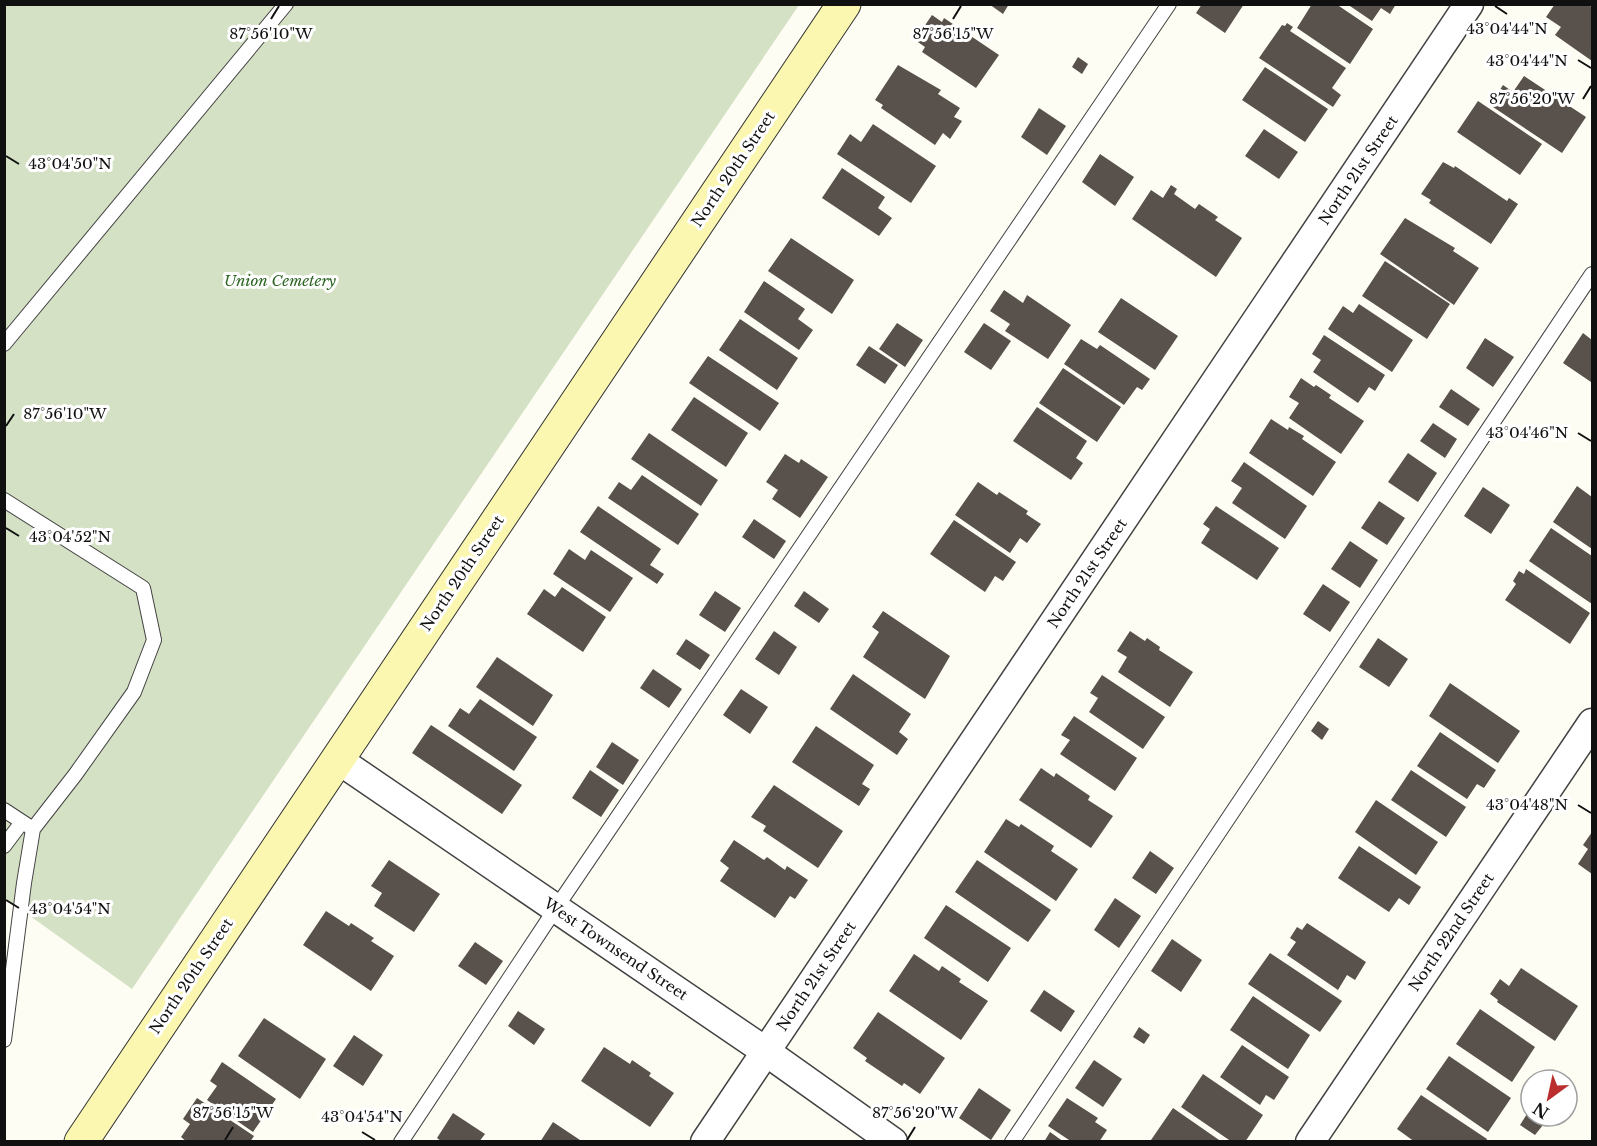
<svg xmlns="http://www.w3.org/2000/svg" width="1597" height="1146" viewBox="0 0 1597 1146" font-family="'Libre Baskerville',serif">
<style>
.cemetery{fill:#d5e1c4}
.building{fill:#58514c}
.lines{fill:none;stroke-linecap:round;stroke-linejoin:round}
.service-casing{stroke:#434343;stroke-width:16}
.minor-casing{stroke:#434343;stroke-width:31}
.secondary-casing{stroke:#323232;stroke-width:35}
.service{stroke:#fff;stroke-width:14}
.minor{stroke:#fff;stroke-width:28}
.secondary{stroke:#fbf7b1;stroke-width:33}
.ticks{fill:none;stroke:#101010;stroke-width:2}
.labels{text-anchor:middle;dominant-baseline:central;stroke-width:6;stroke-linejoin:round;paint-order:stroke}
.street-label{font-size:15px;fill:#101010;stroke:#fff}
.park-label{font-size:15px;font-style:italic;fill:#2c6522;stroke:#fff}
.ticks-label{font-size:15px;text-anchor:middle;fill:#101010;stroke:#fff;stroke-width:6;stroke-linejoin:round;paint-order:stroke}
</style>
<rect width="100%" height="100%" fill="#fefdf3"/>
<path class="cemetery" d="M5,5H799L132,989L5,898Z"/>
<path class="building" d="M989,4H1009L1003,14Z
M1202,4H1244L1225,33L1196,13Z
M1312,4H1336L1373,29L1350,64L1297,28Z
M1347,4H1396L1390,14L1381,8L1372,21Z
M1555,4H1586L1592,7V61L1555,35L1561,27L1546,17Z
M932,15L942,22L944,18L999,55L976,88L922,52L925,47L915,40Z
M1287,23L1293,27L1290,31L1346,68L1332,88L1341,95L1333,107L1259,58L1282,25L1285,26Z
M1078,57L1088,64L1082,74L1072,67Z
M898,65L941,90L938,94L960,108L954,117L962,121L950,139L943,133L935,145L881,108L883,105L875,100Z
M1265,67L1328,109L1305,142L1242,100Z
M1524,76L1586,117L1562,153L1490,105L1503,85L1513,92Z
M1478,101L1542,144L1520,175L1457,132Z
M1039,108L1066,126L1047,155L1021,137Z
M873,124L936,166L911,203L837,154L850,134L861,142Z
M1264,129L1298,152L1279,179L1245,156Z
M1100,154L1134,177L1115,206L1082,182Z
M1443,162L1454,168L1455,166L1507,201L1509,198L1518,204L1491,244L1429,203L1431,200L1421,194Z
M842,168L885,197L878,208L892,218L879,236L822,198Z
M1171,185L1177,189L1174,194L1195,209L1199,204L1218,217L1215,220L1242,238L1216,277L1132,219L1151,190L1163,198Z
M1405,218L1455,248L1453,251L1479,268L1454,305L1380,254Z
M791,238L854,280L832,314L768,271Z
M1385,261L1450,304L1427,339L1362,296Z
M764,281L805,309L798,319L813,330L799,350L744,312Z
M1004,290L1023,303L1027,295L1071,325L1048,359L1005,331L1010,324L990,311Z
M1121,298L1178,336L1155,370L1098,332Z
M1359,304L1413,340L1392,372L1328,329L1343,306L1353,313Z
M740,319L798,358L777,390L719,350Z
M897,323L923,340L905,367L879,349Z
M984,323L1011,341L991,370L964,352Z
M1583,333L1592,340L1591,382L1563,363Z
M1324,335L1385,375L1375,391L1369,387L1358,403L1313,372L1321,360L1312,354Z
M1485,338L1514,357L1493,387L1466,368Z
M1081,339L1097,349L1100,345L1150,379L1142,390L1137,387L1124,405L1064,364Z
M869,346L898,365L885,384L856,365Z
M708,356L779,403L760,431L689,383Z
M1063,368L1121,407L1097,442L1039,403Z
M1301,378L1314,387L1316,385L1331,395L1329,398L1364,421L1341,454L1289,418L1299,403L1289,397Z
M1451,389L1480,409L1468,426L1439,407Z
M694,397L748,433L726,467L671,430Z
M1037,407L1087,441L1076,458L1083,463L1071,480L1013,441Z
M1271,419L1288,430L1289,427L1304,436L1302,439L1336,462L1313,496L1249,453Z
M1433,423L1457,439L1445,458L1420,441Z
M649,433L718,480L701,506L631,459Z
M1408,453L1437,473L1418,502L1388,482Z
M785,454L799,463L801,459L828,477L800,518L772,499L778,490L766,482Z
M1244,462L1307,506L1285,539L1232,503L1242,488L1231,481Z
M642,475L699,514L678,545L608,498L619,482L631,490Z
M978,482L997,495L999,492L1028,511L1026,514L1041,524L1027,543L1020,538L1010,553L955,515Z
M1577,486L1592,497V549L1553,522Z
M1483,487L1510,505L1491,534L1464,516Z
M1379,501L1405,518L1387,545L1361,528Z
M598,506L661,549L650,565L664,574L657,584L580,532Z
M1216,506L1279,548L1257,580L1201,543L1210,529L1203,524Z
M754,519L786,541L774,559L742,537Z
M954,520L1016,562L1003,581L995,576L985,592L930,554Z
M1551,528L1592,556V604L1529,561Z
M1350,541L1378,560L1360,588L1331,569Z
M569,549L585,560L591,550L633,578L610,612L553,574Z
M1526,569L1590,613L1570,644L1505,600L1516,584L1513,581L1519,571L1524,574Z
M1323,584L1350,602L1330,632L1303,614Z
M562,587L606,617L583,652L527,614L544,589L555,597Z
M715,591L741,608L725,632L699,615Z
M804,591L829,609L819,623L794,606Z
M883,611L950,656L925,699L863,657L879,632L872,627Z
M774,631L797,647L779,675L755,659Z
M1130,631L1145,641L1147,638L1160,647L1159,650L1193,672L1170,707L1118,672L1127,657L1117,651Z
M1378,638L1408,659L1389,687L1359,667Z
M686,639L710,655L700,670L676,654Z
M497,657L553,695L533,726L476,687Z
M653,669L682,689L669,708L640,688Z
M853,674L911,714L899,732L908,739L897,755L830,709Z
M1102,675L1165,717L1143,749L1089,712L1098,698L1090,693Z
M1450,683L1520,731L1498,763L1429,716Z
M741,689L768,707L750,734L723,715Z
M480,699L537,737L514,771L448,726L460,708L469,714Z
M1074,716L1137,758L1115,791L1060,754L1070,740L1061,735Z
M1318,721L1329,729L1322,740L1311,731Z
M431,725L522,785L502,814L412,753Z
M816,726L874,765L862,784L870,789L859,806L792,762Z
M1440,732L1496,770L1484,788L1477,784L1467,799L1417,766Z
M612,742L639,760L623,785L596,767Z
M1041,768L1054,777L1056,773L1090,796L1088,800L1113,816L1091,848L1019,800Z
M590,770L619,790L601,817L572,798Z
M1411,770L1466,807L1446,837L1391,800Z
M774,785L843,831L818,868L763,831L766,826L751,817Z
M1376,800L1438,842L1416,875L1355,832Z
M1006,819L1019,827L1021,824L1054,846L1051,851L1078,869L1056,901L984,852Z
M1592,832V874L1578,864L1588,849L1583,845Z
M734,840L764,860L767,857L785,870L787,866L808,880L795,899L790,896L775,918L720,881L729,868L720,861Z
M1359,846L1421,887L1409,905L1399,898L1389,912L1338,878Z
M1150,851L1174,868L1156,894L1132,878Z
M389,860L440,894L414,932L374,906L382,893L371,886Z
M977,860L1051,910L1028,942L955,892Z
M1115,898L1141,916L1119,948L1094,930Z
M946,905L1011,948L988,982L924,938Z
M326,911L349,926L351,923L374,938L371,941L394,956L371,991L303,945Z
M1307,923L1366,962L1355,980L1347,975L1338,990L1287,955L1296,942L1290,938L1297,927L1302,930Z
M1172,939L1202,960L1181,992L1151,971Z
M475,942L503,961L486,985L458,966Z
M1270,953L1342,1001L1320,1032L1248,984Z
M914,954L939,971L942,966L961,979L959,982L988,1001L961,1040L889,991Z
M1521,968L1578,1006L1555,1041L1497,1002L1498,1000L1490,994L1500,979L1509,986Z
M1044,990L1075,1011L1061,1032L1030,1011Z
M1253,996L1310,1035L1288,1069L1230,1030Z
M1480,1009L1535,1047L1512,1082L1456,1044Z
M518,1011L545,1029L534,1045L508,1026Z
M878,1012L945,1058L920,1094L904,1083L902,1086L865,1061L867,1058L853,1048Z
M264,1018L326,1059L300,1099L238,1056Z
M1139,1027L1150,1035L1144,1044L1133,1037Z
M354,1035L383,1055L363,1086L333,1066Z
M1242,1045L1289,1077L1274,1100L1266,1095L1260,1105L1220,1077Z
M604,1047L630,1064L632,1060L651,1073L649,1076L674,1093L650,1127L581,1081Z
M1449,1056L1511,1098L1488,1132L1426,1089Z
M1094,1060L1122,1079L1103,1107L1075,1088Z
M222,1062L276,1099L253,1132L207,1100L217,1086L210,1081Z
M1203,1074L1263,1115L1245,1142H1232L1181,1107Z
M979,1088L1011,1110L991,1140L959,1118Z
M1421,1095L1487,1139L1486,1142H1415L1397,1129Z
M197,1098L254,1136L250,1142H187L181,1137L190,1124L183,1119Z
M1067,1098L1098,1118L1095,1122L1107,1130L1099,1142H1072L1048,1126Z
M1173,1108L1222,1142L1151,1140Z
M453,1113L485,1134L479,1142H442L437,1138Z
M1527,1114L1543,1125L1535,1135L1520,1125Z
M553,1122L583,1142H540Z
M1050,1132L1064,1142H1044Z"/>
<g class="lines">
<defs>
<path id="service" d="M4,344L286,4
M4,500L143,588L154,640L134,692L75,775L33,829L4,810
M4,846L22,822
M4,1040L24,883L33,829
M401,1142L556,908L1169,4
M1012,1142L1592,274"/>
<path id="minor" d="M337,759L765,1051L893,1142
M705,1142L1469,4
M1310,1142L1592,723"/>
<path id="secondary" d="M81,1142L844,4"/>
</defs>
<use href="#service" class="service-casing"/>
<use href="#minor" class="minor-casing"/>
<use href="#secondary" class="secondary-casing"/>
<use href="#service" class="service"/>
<use href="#minor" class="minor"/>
<use href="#secondary" class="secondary"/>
</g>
<path class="ticks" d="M1495,6L1507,14M271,19L279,6M953,19L961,6M1578,60L1591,68M1583,99L1591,86M6,156L19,164M6,426L14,414M1578,433L1591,441M6,528L19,536M1578,805L1591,813M6,900L19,908M362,1132L375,1140M225,1140L233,1127M907,1140L915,1127"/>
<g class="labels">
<g class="street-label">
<text transform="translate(733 169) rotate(-56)">North 20th Street</text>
<text transform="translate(1358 170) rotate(-56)">North 21st Street</text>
<text transform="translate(462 573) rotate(-56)">North 20th Street</text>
<text transform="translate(1087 573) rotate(-56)">North 21st Street</text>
<text transform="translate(1451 932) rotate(-56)">North 22nd Street</text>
<text transform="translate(616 949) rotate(34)">West Townsend Street</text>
<text transform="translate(191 976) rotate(-56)">North 20th Street</text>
<text transform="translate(816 976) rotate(-56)">North 21st Street</text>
</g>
<g class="park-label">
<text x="280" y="280">Union Cemetery</text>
</g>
</g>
<g class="ticks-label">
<text x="1507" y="34">43°04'44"N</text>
<text x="271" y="39">87°56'10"W</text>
<text x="953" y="39">87°56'15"W</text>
<text x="1527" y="66">43°04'44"N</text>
<text x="1532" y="104">87°56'20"W</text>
<text x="70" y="169">43°04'50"N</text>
<text x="65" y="419">87°56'10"W</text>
<text x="1527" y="438">43°04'46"N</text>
<text x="70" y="542">43°04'52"N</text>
<text x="1527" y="810">43°04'48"N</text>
<text x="70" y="914">43°04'54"N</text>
<text x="233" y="1118">87°56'15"W</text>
<text x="915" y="1118">87°56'20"W</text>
<text x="362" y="1122">43°04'54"N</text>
</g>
<rect width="1597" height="1146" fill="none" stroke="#101010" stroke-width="12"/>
<g transform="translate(1549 1098) rotate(213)"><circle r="28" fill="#ffffff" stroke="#9f9f9f" stroke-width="1.5"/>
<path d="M0-4.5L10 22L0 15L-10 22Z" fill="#ba2f2d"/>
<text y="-9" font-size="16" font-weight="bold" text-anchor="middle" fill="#101010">N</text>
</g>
</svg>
